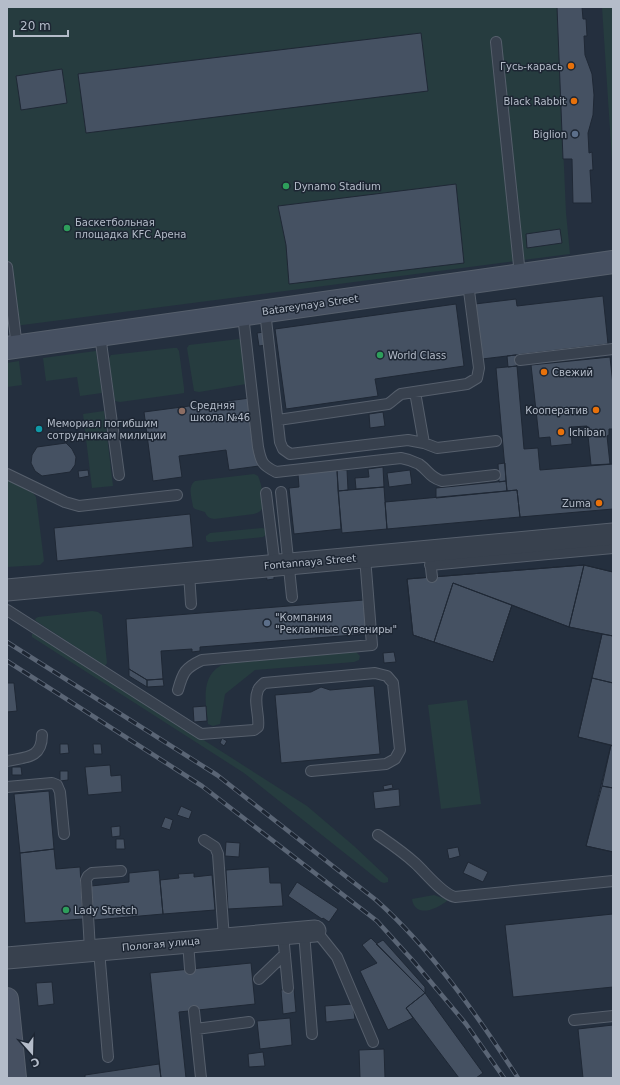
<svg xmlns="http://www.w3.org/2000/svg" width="620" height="1085" viewBox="0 0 620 1085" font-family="'DejaVu Sans',sans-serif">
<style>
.green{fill:#263c3f}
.building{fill:#455162;stroke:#1f2835}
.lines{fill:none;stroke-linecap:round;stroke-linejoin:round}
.lane-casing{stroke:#565f6c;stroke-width:12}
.street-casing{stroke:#565f6c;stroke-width:23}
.secondary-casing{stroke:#565f6c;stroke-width:24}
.lane{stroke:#38414e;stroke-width:10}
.street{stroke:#38414e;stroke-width:21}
.secondary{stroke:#465061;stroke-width:22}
.rail-casing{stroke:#5a6575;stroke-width:4.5}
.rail{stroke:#1d2633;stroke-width:3;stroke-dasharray:9;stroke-linecap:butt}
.food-dot{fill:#e8710a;stroke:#1d2633;stroke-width:1.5}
.service-dot{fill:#5c6f8a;stroke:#1d2633;stroke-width:1.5}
.leisure-dot{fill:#2e9e5b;stroke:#1d2633;stroke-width:1.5}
.education-dot{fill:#8d6e63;stroke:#1d2633;stroke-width:1.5}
.culture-dot{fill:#0f9aa8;stroke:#1d2633;stroke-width:1.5}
.labels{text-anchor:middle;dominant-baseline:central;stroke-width:3;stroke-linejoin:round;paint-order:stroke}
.poi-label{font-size:10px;fill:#b4bcc9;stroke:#1d2633;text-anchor:start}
.street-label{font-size:10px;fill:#b4bcc9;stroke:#1d2633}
</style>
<rect width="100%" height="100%" fill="#242f3e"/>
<path class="green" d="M7,7H557L566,213L570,254L7,327Z
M602,7H613V176Z
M239,339L242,342L247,382L246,384L199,392L194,391L187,348L189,345Z
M173,348H177L179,351L184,388V393L178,394L120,402L115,401L109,361V358L111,355Z
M96,351L102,393L80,396L77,377L46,381L43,358Z
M19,361L22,385L7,387V363Z
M104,411L113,486L92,488L83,414Z
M254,474L258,476C261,482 266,503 262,509C260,512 257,513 254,514L214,519C209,518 207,517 205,512L195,509L193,507C192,498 187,487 195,481Z
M7,480L33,493L36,497L44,561L40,565L7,567Z
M262,528L266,529L267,534L263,537L212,542H208L206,540V536L210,533Z
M92,611L98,612L102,615L107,663L105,666L36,621L35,619L38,617Z
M36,633L307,806L354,846L388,878V882L384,883L381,882L244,773L32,637V634Z
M356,652L360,656L359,660L354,662L255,670L225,694L220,724L213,726L208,724C206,704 200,678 220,666C223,664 229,664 232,663Z
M467,700L481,804L441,809L428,705Z
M434,895L448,900C438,909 415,919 412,899Z"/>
<path class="building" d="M557,7H582L583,19H586L587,36H584L585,55L592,74L594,95L593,115L588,133L589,153L592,152L593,170H590L592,203H573L572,159H563Z
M421,33L428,91L86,133L78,74Z
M62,69L67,103L21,110L16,76Z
M456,184L464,263L289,284L286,245L278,206Z
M560,229L562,243L527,248L526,234Z
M603,296L608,344L482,359L475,304L516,299L517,306Z
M456,304L464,366L375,379L378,396L286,409L275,329Z
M264,332L266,345L259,346L257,333Z
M516,355L517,366L508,367L507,356Z
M610,357L613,385V429H609V435L607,436L610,464L591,465L587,426L571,427L572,444L551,446L550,437L539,438L531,365Z
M517,366L524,449L538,448L540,470L613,464V509L520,517L517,490L507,491L496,368Z
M250,398L259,466L229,470L226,450L179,456L182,477L153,481L144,412Z
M383,412L385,426L370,428L369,414Z
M66,443L72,449L76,457L75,465L70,472L42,476L35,471L31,463L32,455L37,447Z
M505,463L506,481L499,482L498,464Z
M383,467L384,487L356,489L355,478L369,477L368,469Z
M88,470L89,476L79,478L78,471Z
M337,470L341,529L294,534L289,488L299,487L298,474Z
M337,470H347L348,490L338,491Z
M410,470L412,484L389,487L387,473Z
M506,481L507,491L436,498V488Z
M384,487L387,529L342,533L338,491Z
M517,490L520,517L387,529L385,502Z
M190,514L193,547L57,561L54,528Z
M584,565L613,572V852L586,846L611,745L578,737L602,634L569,627L512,605L493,662L413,635L407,579Z
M584,565L569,627L453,583L434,642L413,635L407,579Z
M584,565L613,572V636L569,627Z
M266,573H274V579L267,580Z
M453,583L512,605L493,662L434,642Z
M364,600L367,634L200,647V651L192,652V649L161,651L163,679L147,680L129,669L126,619Z
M602,634L613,636V683L592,678Z
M394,652L396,662L384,663L383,653Z
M129,669L147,680V687L129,676Z
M592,678L613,683V746L578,737Z
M163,679L164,686L147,687V680Z
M7,683H14L17,711L7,712Z
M374,686L380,754L281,763L275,695L311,692L321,687L330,690Z
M206,706L207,721L194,722L193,707Z
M222,738L227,741L224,746L220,743Z
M60,744H68L69,753L60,754Z
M93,744H101L102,754H94Z
M611,745L613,746V788L602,786Z
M110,765L111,776L121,775L122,792L88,795L85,767Z
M12,767H21L22,775H12Z
M60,771H68V780L60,781Z
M392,784L393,788L384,790L383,786Z
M602,786L613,788V852L586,846Z
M399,789L400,806L375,809L373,792Z
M49,791L54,849L20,853L14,794Z
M181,806L192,811L189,819L177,815Z
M165,817L173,820L170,830L161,827Z
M120,826V836L112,837L111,827Z
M116,839H124L125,849H116Z
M226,842L240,843L239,857L225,856Z
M458,847L460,856L449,859L447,849Z
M54,849L56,869L80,867L83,919L25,923L20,853Z
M468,862L488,872L483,882L463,873Z
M269,867L270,883H281L283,906L228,909L226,870Z
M159,870L163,914L94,920L91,886L129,882V873Z
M194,873V877L212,875L215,910L163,914L160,880L179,878L178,874Z
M297,882L338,909L329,922L323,918L322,919L288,896Z
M613,914V987L513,997L505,925Z
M371,938L425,993L406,1008L413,1018L388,1030L360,971L377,963L362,945Z
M383,940L425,987V993L376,944Z
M251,963L255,1004L179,1012L186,1078H161L150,973Z
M52,982L54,1004L38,1006L36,983Z
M294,989L296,1012L283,1014L281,990Z
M425,993L483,1073L476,1078H459L406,1008Z
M353,1004L355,1019L326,1022L325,1006Z
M290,1018L292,1045L260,1049L257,1021Z
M613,1025V1078H583L578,1029Z
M384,1049L385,1078H360L359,1050Z
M263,1052L265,1066L249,1067L248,1054Z
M159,1064L161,1078H85V1075Z"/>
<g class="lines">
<defs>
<path id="lane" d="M496,42L520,275
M7,267L17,347
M265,311L280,442L283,449L290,454L408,440L424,443L437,448L496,441
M243,315L258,447C261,462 262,465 276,472L401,458C407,459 413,461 419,464C429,471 429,477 442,481L495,475
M100,335L119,475
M520,360L613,349
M415,392L424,443
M278,420L388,404C393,401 396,397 401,394L467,384L477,378L479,368L468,283
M7,474L65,502L79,506L177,495
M281,492L292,597
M266,493L275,565
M430,559L432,577
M430,565L613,548
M189,573L191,604
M7,610L201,734L254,730L258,727C260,716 253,702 258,690C259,687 262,685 264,683L375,673L387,676L393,683L400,750L395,759L386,764L311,771
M178,690C183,672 185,668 202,660L372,645L365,557
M7,761C25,757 42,759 42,735
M7,787L52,783L57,785L60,792L64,834
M378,835C391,844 403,852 415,863C426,873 442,894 455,897L613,881
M204,840L215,847L218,854L224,939
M315,931L321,937L337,957L373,1042
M304,932L312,1034
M283,934L288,988
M188,942L190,969
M90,950L86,880L88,876L92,873L121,871
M99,950L108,1057
M259,979L285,954
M194,1011L201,1078
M574,1020L613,1016
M196,1029L249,1022"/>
<path id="street" d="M7,590L613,534
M7,958L315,931"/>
<path id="secondary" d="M7,348L613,262
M7,999L15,1078"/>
</defs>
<use href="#lane" class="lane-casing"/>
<use href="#street" class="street-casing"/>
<use href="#secondary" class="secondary-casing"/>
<use href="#lane" class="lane"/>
<use href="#street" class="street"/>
<use href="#secondary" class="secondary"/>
<defs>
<path id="rail" d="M7,642L217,775L376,900C432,950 477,1015 518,1078
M7,661L202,786L377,921L415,963L466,1024L504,1078"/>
</defs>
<use href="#rail" class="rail-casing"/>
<use href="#rail" class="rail"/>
</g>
<g class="food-dot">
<circle cx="571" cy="66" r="4"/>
<circle cx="574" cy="101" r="4"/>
<circle cx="544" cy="372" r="4"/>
<circle cx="596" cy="410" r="4"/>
<circle cx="561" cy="432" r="4"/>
<circle cx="599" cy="503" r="4"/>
</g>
<g class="service-dot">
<circle cx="575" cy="134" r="4"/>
<circle cx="267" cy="623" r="4"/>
</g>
<g class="leisure-dot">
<circle cx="286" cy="186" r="4"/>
<circle cx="67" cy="228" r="4"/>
<circle cx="380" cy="355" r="4"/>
<circle cx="66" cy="910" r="4"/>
</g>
<circle class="education-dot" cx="182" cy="411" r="4"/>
<circle class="culture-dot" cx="39" cy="429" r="4"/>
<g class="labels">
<g class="poi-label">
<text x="563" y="66" text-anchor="end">Гусь-карась</text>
<text x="566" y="101" text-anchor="end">Black Rabbit</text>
<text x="567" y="134" text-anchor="end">Biglion</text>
<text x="294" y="186">Dynamo Stadium</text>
<text x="75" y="222">Баскетбольная<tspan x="75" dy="12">площадка KFC Арена</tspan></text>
<text x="388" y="355">World Class</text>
<text x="552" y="372">Свежий</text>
<text x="190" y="405">Средняя<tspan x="190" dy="12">школа №46</tspan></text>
<text x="588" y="410" text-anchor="end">Кооператив</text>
<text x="47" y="423">Мемориал погибшим<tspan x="47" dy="12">сотрудникам милиции</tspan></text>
<text x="569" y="432">Ichiban</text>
<text x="591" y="503" text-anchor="end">Zuma</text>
<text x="275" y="617">"Компания<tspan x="275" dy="12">"Рекламные сувениры"</tspan></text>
<text x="74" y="910">Lady Stretch</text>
</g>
<g class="street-label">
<text transform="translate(310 305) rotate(-8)">Batareynaya Street</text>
<text transform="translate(310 562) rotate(-5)">Fontannaya Street</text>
<text transform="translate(161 944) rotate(-5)">Пологая улица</text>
</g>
</g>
<rect width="620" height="1085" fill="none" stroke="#b4bcc9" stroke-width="16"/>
<g transform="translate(32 1053) rotate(160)" stroke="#1d2633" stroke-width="3" paint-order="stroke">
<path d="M0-3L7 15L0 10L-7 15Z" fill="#b4bcc9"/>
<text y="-6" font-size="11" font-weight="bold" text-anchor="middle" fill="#b4bcc9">С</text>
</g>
<path d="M14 30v6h54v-6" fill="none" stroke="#b4bcc9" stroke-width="2"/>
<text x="20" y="30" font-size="12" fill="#b4bcc9" stroke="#1d2633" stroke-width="3" paint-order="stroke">20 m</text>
</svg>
